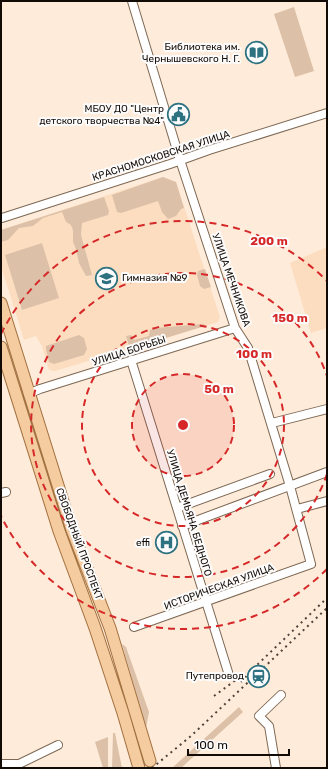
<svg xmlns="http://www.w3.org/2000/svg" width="328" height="769" viewBox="0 0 328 769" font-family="Rubik,sans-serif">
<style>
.built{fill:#fcddc0}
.green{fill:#dcc1a8}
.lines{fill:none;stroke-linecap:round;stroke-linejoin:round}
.minor-casing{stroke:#7d6854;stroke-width:10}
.major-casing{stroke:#a27140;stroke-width:13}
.minor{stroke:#fff;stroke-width:8}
.major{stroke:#f5cba0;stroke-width:11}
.rail{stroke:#4f443b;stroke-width:2;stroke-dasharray:2 4;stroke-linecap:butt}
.ring{fill:none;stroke:#d62828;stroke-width:2;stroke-dasharray:7 5}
.labels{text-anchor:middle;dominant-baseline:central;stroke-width:4;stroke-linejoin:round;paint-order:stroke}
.poi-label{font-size:10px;fill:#120a04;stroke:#fcfcfc;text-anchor:end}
.street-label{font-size:10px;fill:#120a04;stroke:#fcfcfc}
.centre{fill:#d62828;stroke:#fcfcfc;stroke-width:2}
.ring-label{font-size:12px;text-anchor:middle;font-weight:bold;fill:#d62828;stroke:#fcfcfc;stroke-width:4;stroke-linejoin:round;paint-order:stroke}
</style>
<rect width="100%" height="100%" fill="#ffebd9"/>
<path class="built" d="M163,177L176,182L220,317L218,322L55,371L49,370L42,346L36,336L24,340L1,266V230Z
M327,247V328L311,333L290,263Z"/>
<path class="green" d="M294,7L314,71L295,77L274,14Z
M163,177L176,182L184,208L181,209L176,216L168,219L162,212L158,201L121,213L117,212L112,195Z
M104,197L109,211L108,215L82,223L81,235L92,275L86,276L79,263L76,249L73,242V230L71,225L66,222L62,212L43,218L33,226L19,228L8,240L1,242V230Z
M42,243L59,298L22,310L5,255Z
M205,269L211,287L204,289L200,286L197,275L198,271Z
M204,324L205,326L130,349L126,336L131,335L134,340L149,336L150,330L156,328Z
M79,335L84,338L87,349L84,355L54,364L49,362L46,349V346Z
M122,644L126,647L149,712L146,728Z
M239,707L243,712L181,768H172Z
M113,733H115L122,768H112Z
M108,737V768H103L95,742Z"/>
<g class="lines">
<defs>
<path id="minor" d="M132,1L180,160L235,328L248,348L290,486L311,564L134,627
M2,218L170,164L209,150L327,113
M131,360L228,672
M28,394L40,389L235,328
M272,423L327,409
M1,493L6,492
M177,508L270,474
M297,509L327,501
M182,526L327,472
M1,764H19L58,745
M276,768L269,726L259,716L281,695"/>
<path id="major" d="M1,303L72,530L110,628L150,761
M1,347L59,531L95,628L123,713L139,768"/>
</defs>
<use href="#minor" class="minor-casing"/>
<use href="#major" class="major-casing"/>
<use href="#minor" class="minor"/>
<use href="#major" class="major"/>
<path class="rail" d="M241,682L257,665L327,598
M214,696L244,674
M152,768L191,736L327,608"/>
</g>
<circle cx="183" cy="425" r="51" fill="#d62828" fill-opacity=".12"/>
<g class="ring">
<circle cx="183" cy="425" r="51"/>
<circle cx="183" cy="425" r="101"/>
<path d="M327 474A152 152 0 1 1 327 376"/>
<path d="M327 569A203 203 0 0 1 1 516M1 334A203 203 0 0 1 327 281"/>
</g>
<defs>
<symbol id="library-ring" viewBox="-11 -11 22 22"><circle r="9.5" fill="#fcfcfc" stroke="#2d7281" stroke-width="1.5"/><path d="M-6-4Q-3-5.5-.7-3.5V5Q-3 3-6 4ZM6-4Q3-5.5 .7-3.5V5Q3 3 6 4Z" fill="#2d7281"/></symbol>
<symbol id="civic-ring" viewBox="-11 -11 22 22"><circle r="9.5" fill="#fcfcfc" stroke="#2d7281" stroke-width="1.5"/><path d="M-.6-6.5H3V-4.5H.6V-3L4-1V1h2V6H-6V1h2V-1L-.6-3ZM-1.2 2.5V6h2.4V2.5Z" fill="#2d7281"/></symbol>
<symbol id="school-ring" viewBox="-11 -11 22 22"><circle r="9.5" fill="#fcfcfc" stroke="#2d7281" stroke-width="1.5"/><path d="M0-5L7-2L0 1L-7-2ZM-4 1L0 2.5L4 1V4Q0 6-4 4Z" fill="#2d7281"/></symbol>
<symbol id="hospital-ring" viewBox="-11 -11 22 22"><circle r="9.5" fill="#fcfcfc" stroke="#2d7281" stroke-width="1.5"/><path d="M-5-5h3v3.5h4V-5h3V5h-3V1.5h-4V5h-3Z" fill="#2d7281"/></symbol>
<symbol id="station-ring" viewBox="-11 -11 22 22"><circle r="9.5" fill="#fcfcfc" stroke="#2d7281" stroke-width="1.5"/><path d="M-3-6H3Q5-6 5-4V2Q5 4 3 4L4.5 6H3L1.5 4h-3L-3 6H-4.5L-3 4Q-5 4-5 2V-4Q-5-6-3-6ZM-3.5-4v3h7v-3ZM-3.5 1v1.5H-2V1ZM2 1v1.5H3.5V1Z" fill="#2d7281"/></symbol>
</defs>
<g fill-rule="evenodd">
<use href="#library-ring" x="244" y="40" width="25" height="25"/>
<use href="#civic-ring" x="166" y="102" width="25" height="25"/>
<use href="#school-ring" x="94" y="266" width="25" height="25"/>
<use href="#hospital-ring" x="154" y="530" width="25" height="25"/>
<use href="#station-ring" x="246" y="664" width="25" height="25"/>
</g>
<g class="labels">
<g class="poi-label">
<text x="240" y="47">Библиотека им.<tspan x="240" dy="12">Чернышевского Н. Г.</tspan></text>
<text x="164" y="109">МБОУ ДО "Центр<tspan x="164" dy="12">детского творчества №4"</tspan></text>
<text x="122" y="278" text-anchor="start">Гимназия №9</text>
<text x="150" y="543">effi</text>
<text x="244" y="676">Путепровод</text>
</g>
<g class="street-label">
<text transform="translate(161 156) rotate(-18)">КРАСНОМОСКОВСКАЯ УЛИЦА</text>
<text transform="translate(231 280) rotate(71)">УЛИЦА МЕЧНИКОВА</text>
<text transform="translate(129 351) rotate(-18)">УЛИЦА БОРЬБЫ</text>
<text transform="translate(189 513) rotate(73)">УЛИЦА ДЕМЬЯНА БЕДНОГО</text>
<text transform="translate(79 544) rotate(70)">СВОБОДНЫЙ ПРОСПЕКТ</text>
<text transform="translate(219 587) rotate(-20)">ИСТОРИЧЕСКАЯ УЛИЦА</text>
</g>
</g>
<circle cx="183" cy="425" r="6" class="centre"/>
<g class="ring-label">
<text x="269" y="245">200 m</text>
<text x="290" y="322">150 m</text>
<text x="254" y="358">100 m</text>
<text x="219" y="393">50 m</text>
</g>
<rect width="328" height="769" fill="none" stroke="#120a04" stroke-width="4"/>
<path d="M188 749v6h101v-6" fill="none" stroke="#120a04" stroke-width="2"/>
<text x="194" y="749" font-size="12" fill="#120a04" stroke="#fcfcfc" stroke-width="3" paint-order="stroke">100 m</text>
</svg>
